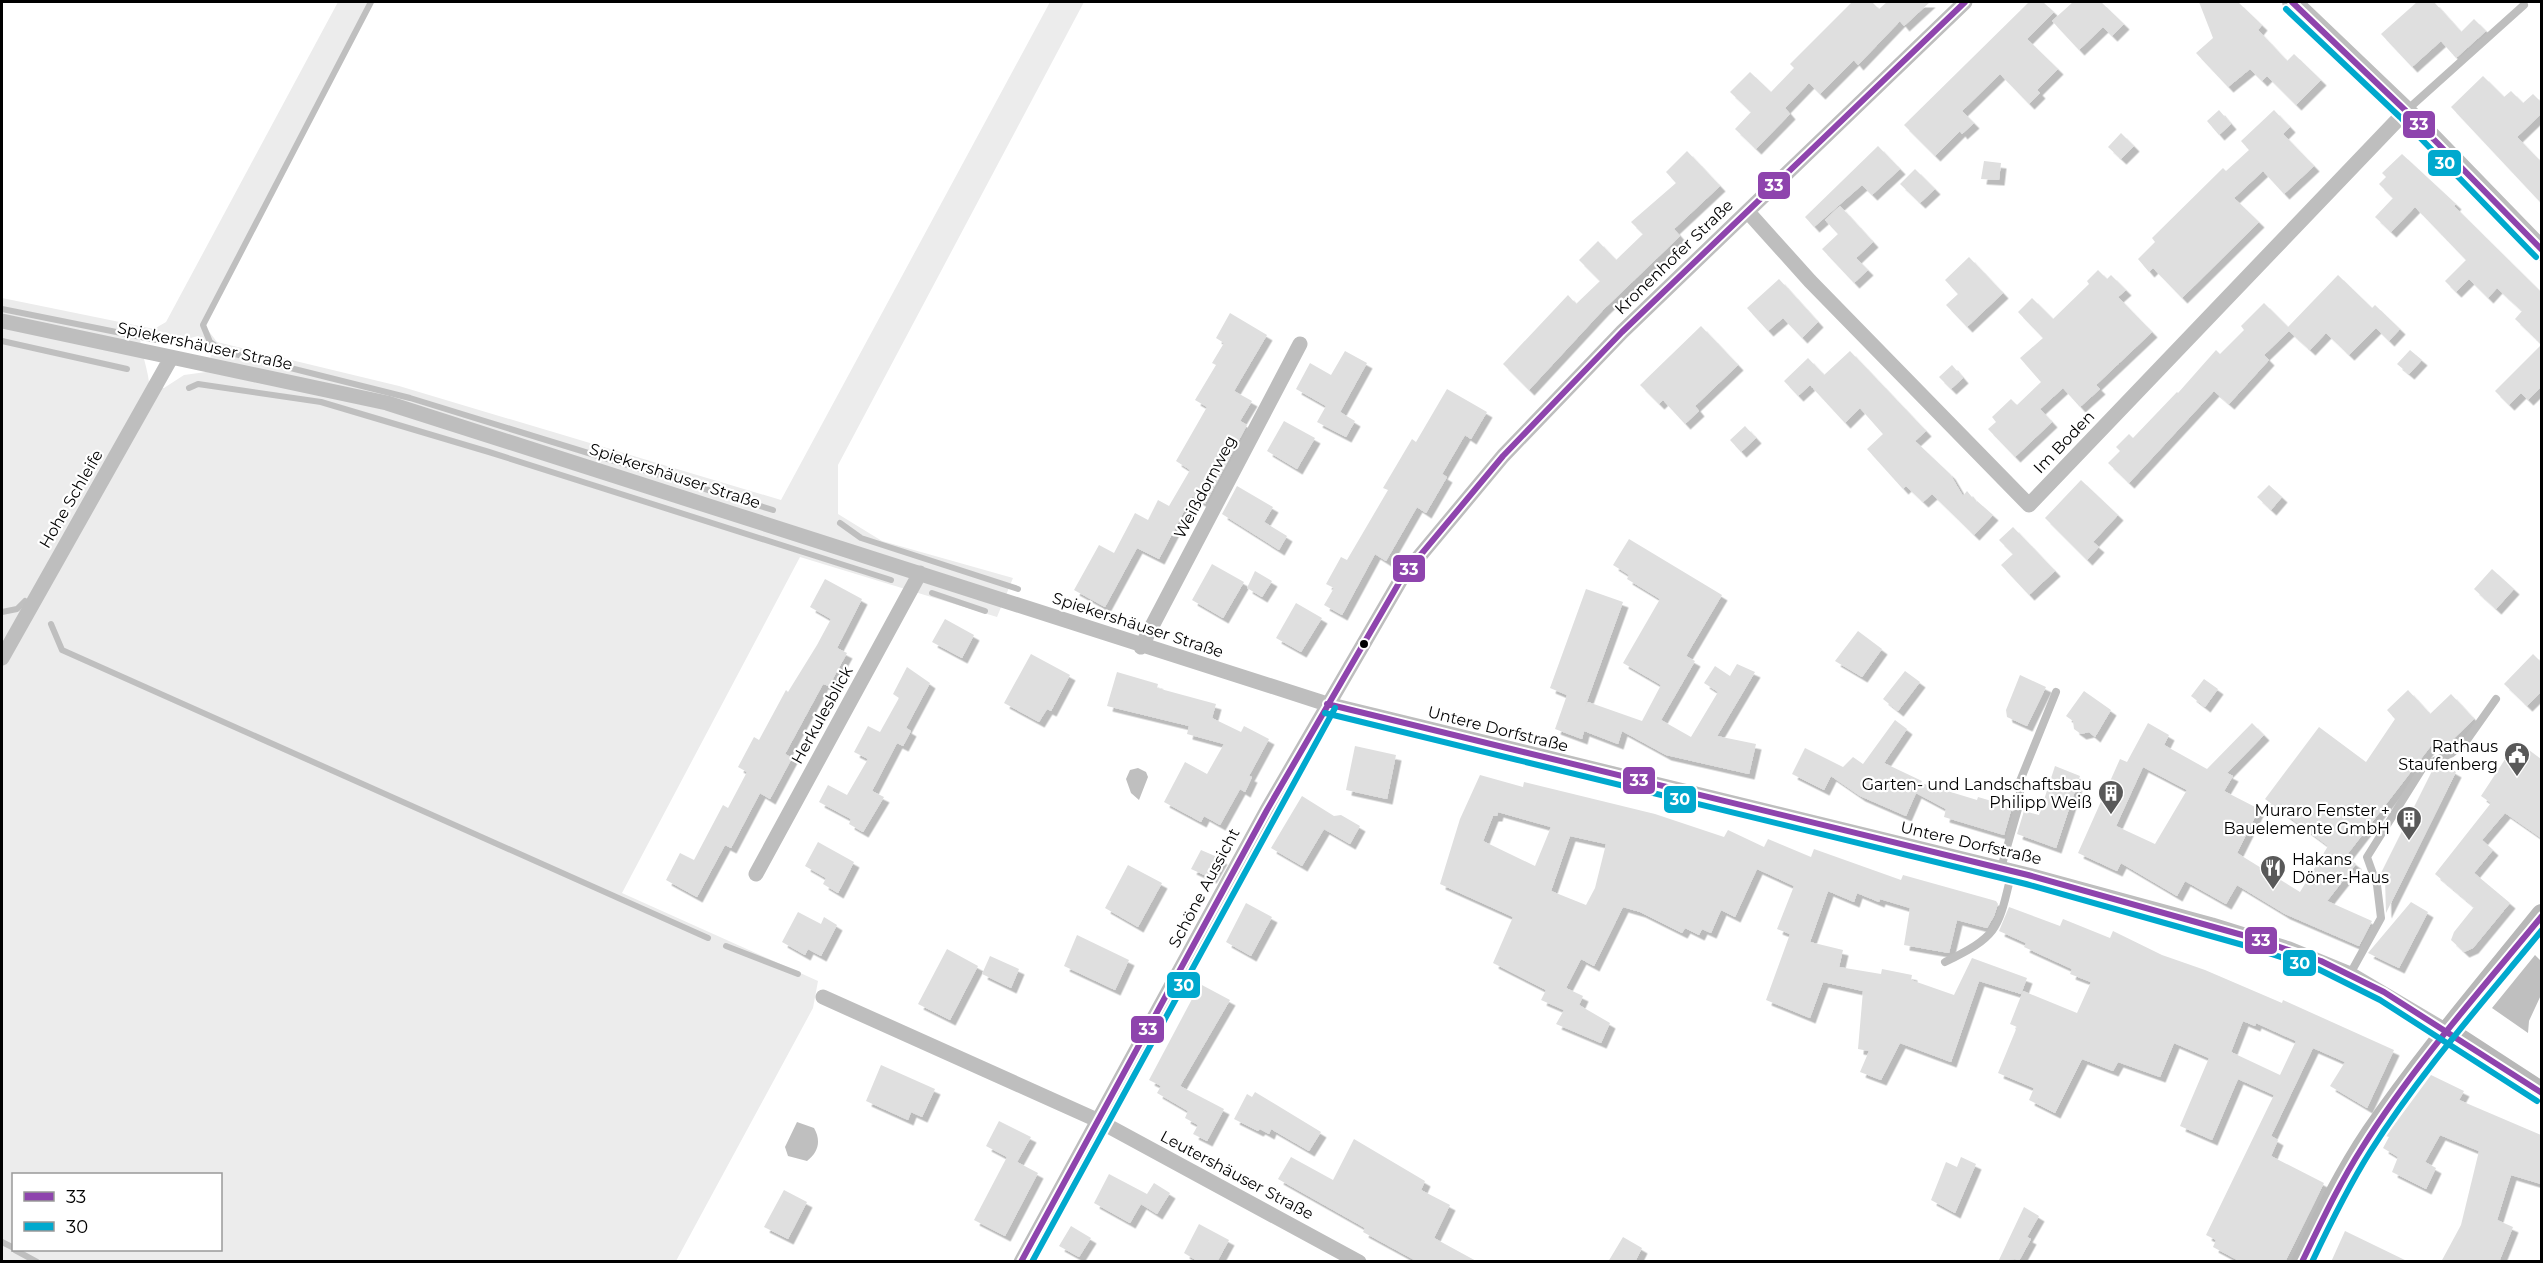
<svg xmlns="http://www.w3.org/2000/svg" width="2543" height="1263" viewBox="0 0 2543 1263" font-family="Montserrat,sans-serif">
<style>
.green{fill:#ececec;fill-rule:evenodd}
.water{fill:#bfbfbf}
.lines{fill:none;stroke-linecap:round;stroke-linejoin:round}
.stream{stroke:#bfbfbf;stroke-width:6}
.building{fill:#dfdfdf;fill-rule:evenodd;filter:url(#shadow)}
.service{stroke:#bebebe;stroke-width:8}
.minor{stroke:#bebebe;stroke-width:15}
.tertiary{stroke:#bebebe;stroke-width:20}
.secondary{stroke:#b8b8b8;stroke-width:22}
.bus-1-casing{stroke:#fff;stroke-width:10}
.bus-2-casing{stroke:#fff;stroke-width:10}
.bus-1{stroke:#8e44ad;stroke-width:6}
.bus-2{stroke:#00a9ce;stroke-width:6}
.bus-dot{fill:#000;stroke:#fff;stroke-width:2}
.labels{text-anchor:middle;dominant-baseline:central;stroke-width:4.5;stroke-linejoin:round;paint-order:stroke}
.street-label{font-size:16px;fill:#000;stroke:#fff}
.poi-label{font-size:16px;fill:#000;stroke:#fff;text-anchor:end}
.line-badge{stroke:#fff;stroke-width:2}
.badge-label{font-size:16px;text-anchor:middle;font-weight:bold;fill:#fff}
</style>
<defs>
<filter id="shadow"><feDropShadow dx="5.5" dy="5.5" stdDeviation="0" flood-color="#0004"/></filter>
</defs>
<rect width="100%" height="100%" fill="#fff"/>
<path class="green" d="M338,2H373L204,325L217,342L399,386L781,500L1050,2H1084L838,465V514L882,541L1013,578L997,617L800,557L622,893L818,981L813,1008L676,1261H2V298L154,329L166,322ZM198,336L212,352L206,372L184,375L164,388L149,385C150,377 141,351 140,338L172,343ZM14,1174H220V1250H14Z"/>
<path class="water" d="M1138,768L1146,772L1148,777L1139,800L1131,793L1126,779L1130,770Z
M2535,955L2541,961V995L2529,1021L2528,1033L2492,1008Z
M797,1122L814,1128C821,1140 819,1152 807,1161L788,1156L785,1147Z"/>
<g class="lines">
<path class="stream" d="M371,2L203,325L210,342L223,351L410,398L773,510
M2,309L156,340L167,337
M2,341L127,369
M189,388L198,384L321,402L489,452L891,580
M840,523L861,538L1018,589
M932,593L985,611
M2,612L17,609L25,601
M51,624L62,650L708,938
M726,946L798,974
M2,1242L14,1248
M15,1250L37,1262"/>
</g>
<path class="building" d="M1852,2H1872L1879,9L1887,2H1930L1904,26L1900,21L1858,65L1854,60L1820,94L1809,83L1785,108L1790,114L1756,149L1735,129L1751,112L1730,92L1750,72L1771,92L1794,68L1790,64Z
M2029,2H2043L2054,12L2027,39L2058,69L2037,90L2040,93L2029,104L2000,74L1962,111L1974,123L1962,134L1960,131L1935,156L1904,125Z
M2073,2H2101L2124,24L2112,36L2103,27L2079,50L2052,21Z
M2199,2H2238L2262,25L2258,30L2287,61L2294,54L2321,80L2296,105L2267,76L2262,81L2250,69L2228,87L2196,53L2213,38Z
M2417,2H2434L2461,32L2474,19L2486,31L2456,58L2441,41L2412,67L2381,34Z
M2483,76L2504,97L2511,91L2523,103L2533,94L2541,102V114L2517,137L2541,162V203L2451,107Z
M2219,110L2231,124L2219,135L2207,121Z
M2274,110L2290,127L2283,134L2314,166L2284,194L2263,171L2234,198L2259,222L2182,298L2153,268L2149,272L2138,259L2155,242L2152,238L2223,168L2226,171L2249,150L2241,141Z
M2121,133L2134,146L2121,159L2108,147Z
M1878,146L1900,169L1872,195L1862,185L1814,227L1805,217Z
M1687,151L1720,186L1674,229L1680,236L1604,309L1529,390L1503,364L1568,295L1576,304L1600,281L1579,260L1598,241L1616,260L1643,234L1631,222L1676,183L1666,172Z
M2402,154L2456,204L2454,206L2541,292V344L2515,319L2522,311L2497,288L2488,298L2469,279L2456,292L2445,281L2466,260L2415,207L2391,232L2375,217L2393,198L2379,184L2386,177L2382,173Z
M1984,161L2001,163L1999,180L1981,179Z
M1915,169L1935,189L1920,203L1900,184Z
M1840,206L1873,242L1856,258L1868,270L1854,283L1822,249L1838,234L1825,220Z
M1969,257L2003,293L1967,327L1946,305L1958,294L1945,280Z
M2098,270L2107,279L2111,275L2126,290L2118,297L2152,332L2096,385L2100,389L2080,407L2063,388L2040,409L2052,422L2015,457L1988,429L1996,422L1992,417L2011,399L2017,405L2041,382L2020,358L2043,338L2018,312L2032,298L2053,319L2089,284L2087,281Z
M2338,275L2372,308L2375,305L2400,329L2389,341L2376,328L2349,355L2326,333L2310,350L2289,331L2264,355L2269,360L2229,404L2214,391L2129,483L2108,463L2120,451L2116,447L2129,434L2133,438L2177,392L2178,393L2216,350L2220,354L2244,330L2241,326L2264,303L2288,327Z
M1779,279L1818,322L1802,338L1783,318L1768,331L1747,308Z
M1230,313L1267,335L1234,391L1252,401L1240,421L1247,425L1205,504L1192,496L1159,559L1137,548L1105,607L1074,590L1099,545L1114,553L1135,513L1148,520L1158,500L1169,506L1190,470L1176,461L1207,407L1195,400L1216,365L1212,363L1224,343L1216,338Z
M1701,326L1738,365L1695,406L1699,411L1685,424L1663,400L1659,404L1640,385Z
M2541,345V387L2528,400L2521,393L2509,405L2495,391Z
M2410,350L2422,360L2409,374L2397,364Z
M1345,351L1367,363L1340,412L1355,421L1346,437L1317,422L1326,406L1296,389L1310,363L1331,375Z
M1850,351L1926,431L1915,441L1950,474L1963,496L1967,491L1976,502L1977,501L1993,515L1974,535L1932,494L1923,502L1906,486L1903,489L1867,449L1883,434L1860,408L1845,423L1810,385L1798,396L1784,381L1808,358L1824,375Z
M1952,365L1963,378L1951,389L1939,377Z
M1447,389L1487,412L1471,439L1465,435L1442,474L1447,477L1426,513L1417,507L1386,561L1375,554L1342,615L1324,605L1334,588L1326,584L1341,557L1347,560L1388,490L1383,488L1412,439L1416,442Z
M1284,421L1315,438L1297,469L1267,451Z
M1745,426L1756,438L1741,452L1730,440Z
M2081,480L2118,515L2093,542L2099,547L2087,560L2045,518Z
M2269,485L2282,497L2271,510L2257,497Z
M1237,486L1273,507L1264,522L1287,536L1279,550L1222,514Z
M2013,527L2055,571L2029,595L2001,565L2013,554L1999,540Z
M1629,539L1722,595L1686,656L1695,661L1661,720L1691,737L1718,692L1704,683L1715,666L1730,676L1737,664L1755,672L1717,736L1756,744L1749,774L1666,755L1622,731L1618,744L1584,731L1582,739L1555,729L1567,695L1550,688L1586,589L1623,602L1585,707L1588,702L1642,721L1661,685L1623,663L1660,599L1627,579L1629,575L1613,565Z
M1212,564L1244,582L1223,618L1192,600Z
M2492,569L2514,589L2496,609L2474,589Z
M1255,571L1272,581L1262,597L1247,588Z
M825,579L862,599L837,648L847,653L829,686L823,684L785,754L792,758L770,799L760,793L731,848L725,845L697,897L666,880L680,853L694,860L723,805L728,808L747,772L738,767L754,737L759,740L786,690L788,692L817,645L831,619L810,607Z
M1296,603L1322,618L1301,652L1276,638Z
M945,619L974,635L962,658L932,642Z
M1858,631L1882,649L1862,677L1835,661Z
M1031,654L1070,675L1051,711L1047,709L1039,722L1004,703Z
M2533,654L2541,662V692L2527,706L2504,684Z
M907,667L930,683L906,728L911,731L903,746L897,743L872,791L884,797L863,832L849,824L851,819L819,802L828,785L847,795L868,759L854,752L868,726L880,732L899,698L893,694Z
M1905,671L1920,682L1898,711L1883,699Z
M1117,672L1158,684L1157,688L1216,704L1212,718L1241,732L1244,726L1269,739L1249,776L1252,777L1245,792L1240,789L1220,825L1204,816L1201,822L1164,802L1185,762L1207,774L1224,744L1187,734L1189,726L1107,706Z
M2020,675L2046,687L2027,726L2007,717L2006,710Z
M2204,679L2218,689L2205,707L2191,696Z
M2408,690L2430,714L2451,694L2474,719L2447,745L2437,738L2346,856L2356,864L2327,901L2372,921L2359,946L2285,914L2237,885L2226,904L2185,881L2177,896L2121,863L2117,871L2078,853L2120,759L2127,762L2148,723L2169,735L2164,745L2207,769L2252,723L2264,735L2227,773L2233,776L2224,791L2259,809L2237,853L2300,892L2328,846L2265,799L2319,727L2366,762L2395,719L2387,710ZM2143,767L2187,790L2155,844L2116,826Z
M2084,691L2111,710L2095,737L2089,732L2081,734L2074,729L2073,721L2066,716Z
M1895,720L1907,729L1884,763L1922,781L1921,783L1977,800L1978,797L2012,807L2004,835L1944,817L1946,809L1916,793L1906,816L1860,796L1831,776L1824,790L1792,774L1805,748L1843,767L1853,757L1863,764Z
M2517,741L2541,759V838L2505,813L2482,840L2493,850L2474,873L2510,903L2473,948L2464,952L2451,940L2454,932L2474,907L2435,874L2491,803L2481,796Z
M1355,746L1396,755L1387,799L1346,790Z
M2442,764L2456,772L2386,913L2385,879L2380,875L2433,769Z
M2055,766L2080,776L2056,848L2017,834L2024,811L2039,815Z
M1480,775L1523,787L1524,782L1655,814L1724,837L1728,830L1764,847L1768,839L1811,857L1814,849L1901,880L1903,875L1996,901L1998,904L1994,916L1987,928L1957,920L1949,953L1904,945L1910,908L1880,899L1879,902L1857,893L1854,902L1828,891L1810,942L1843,950L1839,967L1881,974L1882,969L1912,975L1911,980L1954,995L1972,958L2027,978L2021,994L1979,981L1951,1062L1900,1043L1881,1080L1860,1072L1869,1051L1858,1049L1863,991L1823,982L1810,1018L1766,1000L1790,934L1777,929L1794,886L1757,869L1735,917L1721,910L1711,933L1702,929L1699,935L1685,928L1682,933L1640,912L1623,907L1594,966L1581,959L1566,988L1583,996L1579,1005L1610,1023L1601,1043L1556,1024L1564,1010L1541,1000L1546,990L1493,963L1513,917L1440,884L1460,819ZM1498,812L1551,827L1535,866L1483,841L1493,816H1497ZM1570,836L1606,844L1595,888L1586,905L1551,891Z
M1302,796L1334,816L1341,815L1360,826L1350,844L1324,829L1302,866L1271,848Z
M818,842L854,862L838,893L823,884L826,878L805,866Z
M1201,850L1222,859L1211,878L1191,869Z
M1128,865L1162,883L1138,927L1105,908Z
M2411,902L2428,912L2399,968L2368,953Z
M1246,903L1272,917L1251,956L1226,942Z
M2009,907L2060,926L2063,919L2110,938L2113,931L2162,955L2205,970L2282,1003L2283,1000L2394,1050L2367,1108L2330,1086L2345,1062L2313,1048L2271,1136L2278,1140L2271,1156L2324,1183L2285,1262H2241L2213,1247L2216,1240L2206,1235L2274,1095L2238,1079L2212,1140L2180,1126L2209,1058L2174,1043L2160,1077L2118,1062L2113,1071L2082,1059L2055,1113L2029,1100L2034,1088L1998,1073L2017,1027L2010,1024L2023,991L2077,1013L2091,982L2070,974L2072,969L2024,947L2026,943L1999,931ZM2243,1021L2255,1026L2256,1023L2296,1041L2280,1075L2231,1052Z
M798,912L821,924L824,917L837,925L821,956L808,949L805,955L782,942Z
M1077,935L1129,960L1115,990L1064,966Z
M947,949L978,966L950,1020L918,1004Z
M990,956L1019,969L1011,988L982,974Z
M1200,984L1230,1000L1180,1086L1224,1109L1207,1141L1193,1134L1198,1125L1185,1118L1188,1111L1157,1093L1161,1086L1149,1080Z
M881,1065L935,1089L922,1117L911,1112L908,1120L866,1101Z
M2431,1075L2464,1091L2459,1100L2541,1135V1184L2511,1175L2497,1220L2513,1227L2499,1262H2441L2461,1225L2479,1151L2440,1135L2425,1162L2436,1168L2426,1189L2392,1172L2398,1157L2383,1148L2389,1137L2386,1136Z
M1255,1092L1321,1132L1309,1151L1271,1129L1269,1134L1260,1129L1258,1131L1234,1119L1247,1094L1252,1097Z
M999,1121L1031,1137L1017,1162L1038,1173L1005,1236L974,1220L1007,1157L986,1146Z
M1354,1139L1425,1181L1421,1190L1450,1205L1434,1238L1478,1262H1418L1363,1232L1365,1228L1278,1179L1291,1157L1333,1180Z
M1961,1157L1976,1164L1955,1213L1931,1200L1946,1162L1957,1167Z
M1109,1174L1147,1194L1154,1183L1170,1193L1157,1214L1141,1204L1130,1223L1094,1203Z
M784,1190L807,1202L788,1239L764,1227Z
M2024,1207L2039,1216L2027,1237L2031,1239L2019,1261L2015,1259L1998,1262Z
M1199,1224L1229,1240L1217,1262H1199L1184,1253Z
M1071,1226L1091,1238L1079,1257L1059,1246Z
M2345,1231L2409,1262H2331Z
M1623,1237L1642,1248L1635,1262H1608Z"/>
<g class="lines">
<path class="service" d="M2407,110L2524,5
M2001,868L2020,802V781L2056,692
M1945,962C2000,935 1998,929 2012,871
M2350,974L2381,918L2377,885L2367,857L2424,766L2452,753L2467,740L2496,699"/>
<path class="minor" d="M1748,212L1810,281L2029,505L2406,111
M2,321L387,403L1327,704L2028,875L2212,925L2289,949L2350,974L2448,1032
M1141,647L1300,344
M2,658L171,358
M756,874L920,573
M823,997L1097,1120L1359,1262
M1021,1262L1267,810L1403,576L1503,456L1622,332L1965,2"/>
<path class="tertiary" d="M2292,2L2406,111L2542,251"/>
<path class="secondary" d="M2448,1032L2542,1093
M2302,1262C2323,1218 2345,1173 2372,1133C2424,1057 2484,987 2542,915"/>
<defs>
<path id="bus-1" d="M2292,2L2406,111L2542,250
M1327,704L2028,875L2253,938L2321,961L2384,992L2542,1093
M1021,1262L1267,810L1403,576L1503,456L1622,332L1965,2
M2302,1262C2321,1223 2339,1184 2362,1148C2414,1065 2480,991 2542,916"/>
<path id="bus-2" d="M2286,9L2400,117L2536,257
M1325,713L2026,884L2250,947L2318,969L2380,1000L2537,1101
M1032,1262L1335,708
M2312,1262C2330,1224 2348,1187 2370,1152C2420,1073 2483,1002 2542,930"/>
</defs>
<use href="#bus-1" class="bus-1-casing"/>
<use href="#bus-2" class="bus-2-casing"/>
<use href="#bus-1" class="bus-1"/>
<use href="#bus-2" class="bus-2"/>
</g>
<defs>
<symbol id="civic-pin" viewBox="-11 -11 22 30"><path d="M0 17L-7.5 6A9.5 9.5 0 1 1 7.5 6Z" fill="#595959" stroke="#fff"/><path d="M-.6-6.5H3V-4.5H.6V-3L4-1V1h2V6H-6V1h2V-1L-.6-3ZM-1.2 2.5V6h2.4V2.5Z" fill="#fff"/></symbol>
<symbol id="building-pin" viewBox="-11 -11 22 30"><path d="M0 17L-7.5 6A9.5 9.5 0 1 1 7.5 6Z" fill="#595959" stroke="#fff"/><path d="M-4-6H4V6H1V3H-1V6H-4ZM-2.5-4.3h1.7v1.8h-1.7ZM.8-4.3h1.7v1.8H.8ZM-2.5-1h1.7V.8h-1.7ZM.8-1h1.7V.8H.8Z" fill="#fff"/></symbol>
<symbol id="restaurant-pin" viewBox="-11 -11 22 30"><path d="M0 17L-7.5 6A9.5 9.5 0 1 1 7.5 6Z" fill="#595959" stroke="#fff"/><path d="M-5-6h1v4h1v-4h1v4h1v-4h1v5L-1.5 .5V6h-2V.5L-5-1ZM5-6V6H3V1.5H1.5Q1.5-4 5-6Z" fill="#fff"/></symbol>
</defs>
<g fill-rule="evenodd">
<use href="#civic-pin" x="2502" y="740" width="30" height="40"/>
<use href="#building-pin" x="2096" y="778" width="30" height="40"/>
<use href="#building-pin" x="2394" y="804" width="30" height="40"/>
<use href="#restaurant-pin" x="2258" y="853" width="30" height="40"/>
</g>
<circle class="bus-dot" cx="1364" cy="644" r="5"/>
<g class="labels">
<g class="street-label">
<text transform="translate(1674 257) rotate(-44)">Kronenhofer Straße</text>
<text transform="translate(205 346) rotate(12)">Spiekershäuser Straße</text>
<text transform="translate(2064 442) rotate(-46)">Im Boden</text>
<text transform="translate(675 476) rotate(18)">Spiekershäuser Straße</text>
<text transform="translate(1205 487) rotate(-62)">Weißdornweg</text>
<text transform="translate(71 499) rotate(-60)">Hohe Schleife</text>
<text transform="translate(1138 625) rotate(18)">Spiekershäuser Straße</text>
<text transform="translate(822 715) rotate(-61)">Herkulesblick</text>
<text transform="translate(1498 729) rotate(14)">Untere Dorfstraße</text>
<text transform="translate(1971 843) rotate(13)">Untere Dorfstraße</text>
<text transform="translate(1204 888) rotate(-62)">Schöne Aussicht</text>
<text transform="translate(1237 1175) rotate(28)">Leutershäuser Straße</text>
</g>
<g class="poi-label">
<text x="2498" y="746">Rathaus<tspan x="2498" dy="18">Staufenberg</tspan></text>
<text x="2092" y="784">Garten- und Landschaftsbau<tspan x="2092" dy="18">Philipp Weiß</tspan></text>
<text x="2390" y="810">Muraro Fenster +<tspan x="2390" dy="18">Bauelemente GmbH</tspan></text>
<text x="2292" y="859" text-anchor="start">Hakans<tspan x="2292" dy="18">Döner-Haus</tspan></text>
</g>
</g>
<g class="line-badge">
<rect x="2402" y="110" width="34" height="29" rx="6" fill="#8e44ad"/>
<rect x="2427" y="149" width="35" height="28" rx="6" fill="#00a9ce"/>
<rect x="1757" y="171" width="34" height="29" rx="6" fill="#8e44ad"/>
<rect x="1392" y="554" width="34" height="29" rx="6" fill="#8e44ad"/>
<rect x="1622" y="766" width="34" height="29" rx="6" fill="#8e44ad"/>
<rect x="1663" y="785" width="34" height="29" rx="6" fill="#00a9ce"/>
<rect x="2244" y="926" width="34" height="29" rx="6" fill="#8e44ad"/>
<rect x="2282" y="949" width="35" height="28" rx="6" fill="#00a9ce"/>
<rect x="1166" y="971" width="35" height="28" rx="6" fill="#00a9ce"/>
<rect x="1130" y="1015" width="35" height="29" rx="6" fill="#8e44ad"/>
</g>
<g class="badge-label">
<text x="2419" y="130">33</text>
<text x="2445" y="169">30</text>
<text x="1774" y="191">33</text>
<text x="1409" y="575">33</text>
<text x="1639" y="786">33</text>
<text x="1680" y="805">30</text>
<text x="2261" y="946">33</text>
<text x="2300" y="969">30</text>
<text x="1184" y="991">30</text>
<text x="1148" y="1035">33</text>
</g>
<rect width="2543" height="1263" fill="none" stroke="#000000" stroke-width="6"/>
<rect x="12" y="1173" width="210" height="78" fill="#ffffff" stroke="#999999" stroke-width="1.5"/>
<rect x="24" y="1192" width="30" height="9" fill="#8e44ad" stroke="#999999" stroke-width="1.5"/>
<text x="66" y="1203" font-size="18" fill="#000000">33</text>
<rect x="24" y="1222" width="30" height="9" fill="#00a9ce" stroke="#999999" stroke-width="1.5"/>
<text x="66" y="1233" font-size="18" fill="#000000">30</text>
</svg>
